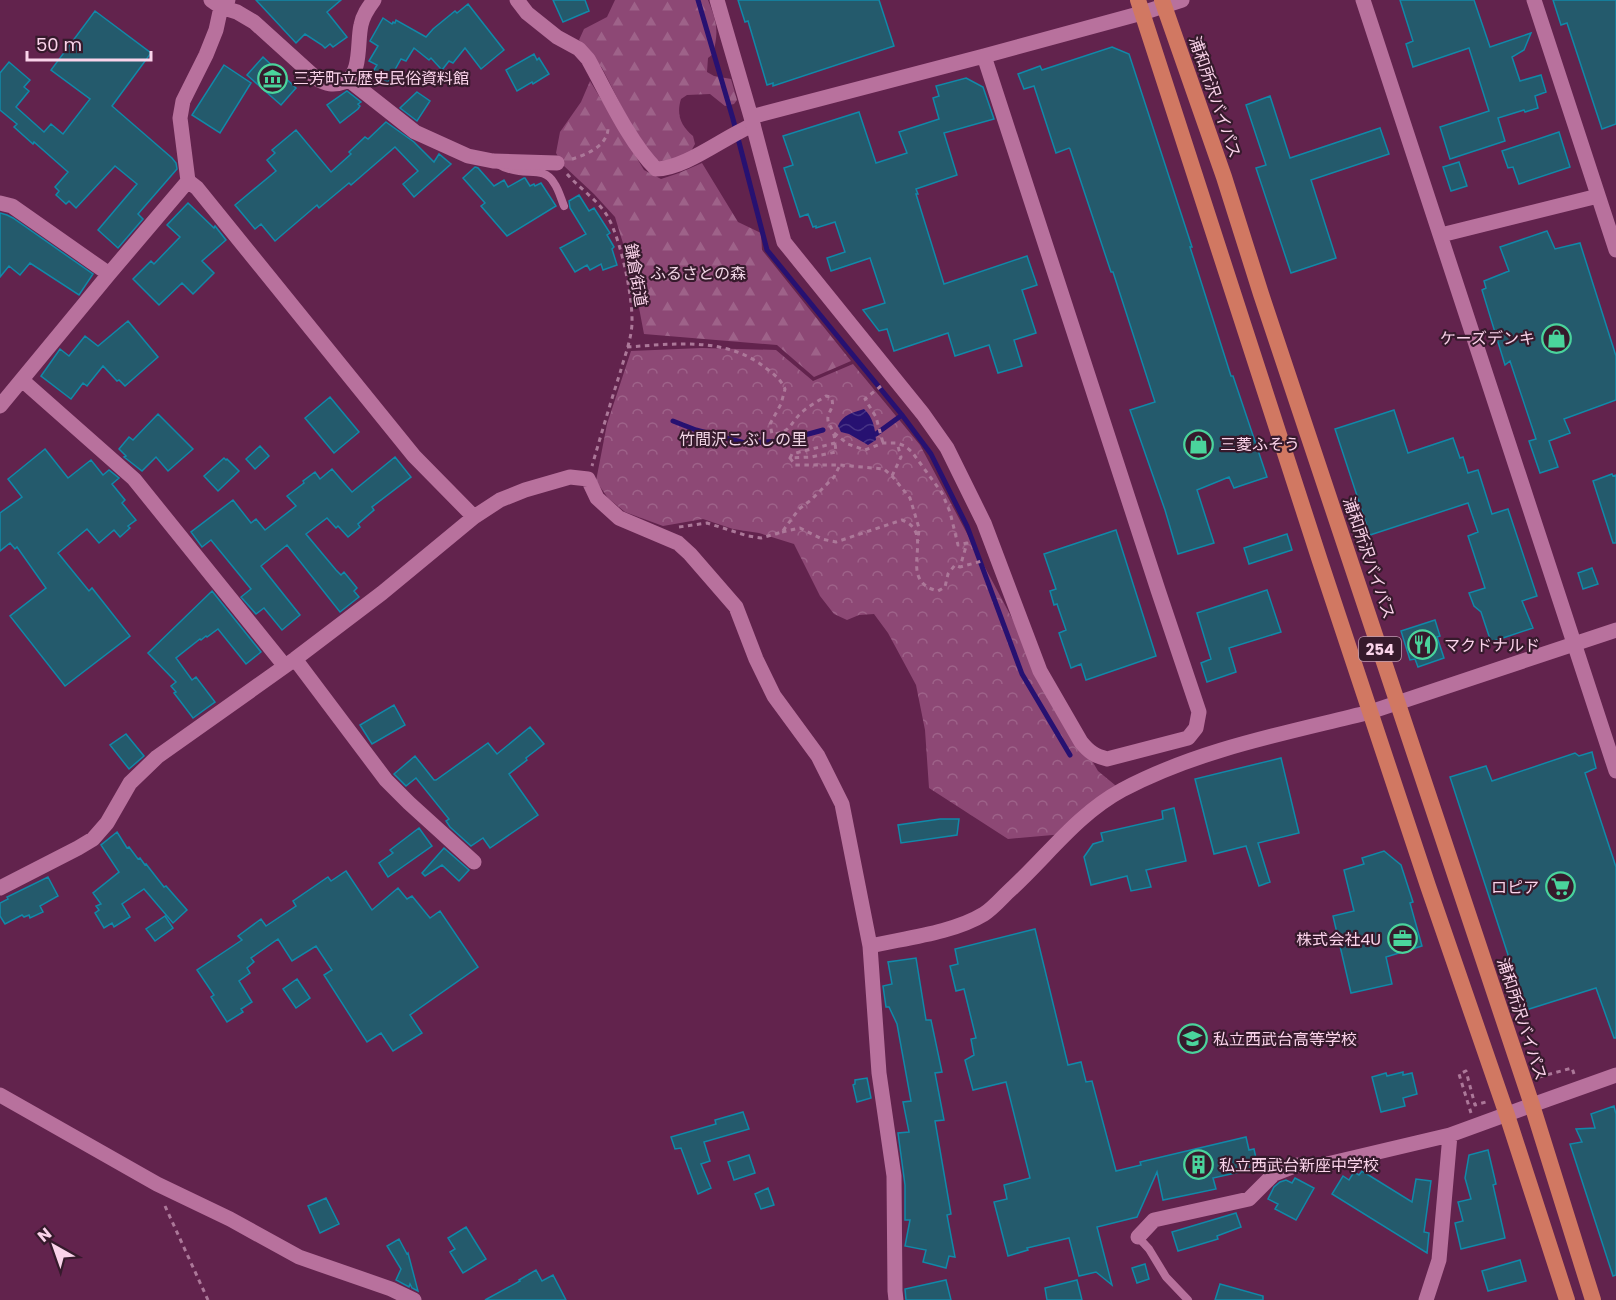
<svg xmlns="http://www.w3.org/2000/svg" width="1616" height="1300" viewBox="0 0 1616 1300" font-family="Poppins,'Noto Sans JP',sans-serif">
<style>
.forest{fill:url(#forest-firs)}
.park{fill:url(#park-crowns)}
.water{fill:url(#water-waves)}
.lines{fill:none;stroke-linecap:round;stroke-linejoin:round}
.stream{stroke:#271171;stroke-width:5}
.building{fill:#245a6c;stroke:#1189a9;stroke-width:1.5}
.path{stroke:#ac7899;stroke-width:3;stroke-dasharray:4.5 4.5;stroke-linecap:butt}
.service{stroke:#b8719d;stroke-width:8}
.minor{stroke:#b8719d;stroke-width:15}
.tertiary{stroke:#b8719d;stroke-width:15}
.trunk{stroke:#d17862;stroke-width:16}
.labels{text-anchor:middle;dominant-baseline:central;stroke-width:4.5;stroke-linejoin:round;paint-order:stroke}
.shield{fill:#361a2c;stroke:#bf9cb1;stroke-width:1.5}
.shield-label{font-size:15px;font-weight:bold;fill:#fad3ea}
.poi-label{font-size:16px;fill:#fad3ea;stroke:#361a2c;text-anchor:start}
.street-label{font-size:16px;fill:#fad3ea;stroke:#361a2c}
.park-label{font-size:16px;fill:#f0d5e5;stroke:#361a2c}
</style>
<defs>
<pattern id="forest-firs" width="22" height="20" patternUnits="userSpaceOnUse" patternTransform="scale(1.5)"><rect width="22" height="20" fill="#8d4875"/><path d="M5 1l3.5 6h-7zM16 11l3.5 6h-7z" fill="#9e6289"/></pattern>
<pattern id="park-crowns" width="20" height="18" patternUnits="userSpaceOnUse" patternTransform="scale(1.5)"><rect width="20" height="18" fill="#8d4875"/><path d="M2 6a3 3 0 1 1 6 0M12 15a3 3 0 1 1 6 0" fill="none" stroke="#9e6289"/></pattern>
<pattern id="water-waves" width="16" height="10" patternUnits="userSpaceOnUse" patternTransform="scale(1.5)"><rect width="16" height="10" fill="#271171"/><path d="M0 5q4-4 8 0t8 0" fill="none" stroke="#473385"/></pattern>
</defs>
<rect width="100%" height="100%" fill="#62234d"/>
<path class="forest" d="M615,0H708C717,23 719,30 713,54L708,58L707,72L714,76L731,79L737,100L734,104L725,106L710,94L687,95L681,99C676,115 681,126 693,136L695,144L690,153L665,164L653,158L629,121L602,68L579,40L584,29L607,17Z
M590,81L644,170L661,179L679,173L702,163L738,222L761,233L762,250L851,361L814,377L777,345L644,334L633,276L615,217L594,194L564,166L556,153L560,132L581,102Z"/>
<path class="park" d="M702,348L776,350L813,381L853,364L920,445L1040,671L1098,771L1121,790L1064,834L1008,839L929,788L925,730L916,685L888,633L874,614L859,615L847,620L834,614L820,596L794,544L759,533L733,529L703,519L663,526L625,512L608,498L596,481L607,424L631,351Z"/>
<path class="water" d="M864,409C873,417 875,428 876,440L868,445L849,434L841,432L838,426C842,415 854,412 864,409Z"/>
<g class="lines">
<path class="stream" d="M698,0L733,119L767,250L902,415L931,454L967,526L1022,674L1070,755
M673,421L696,430L745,443L783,441L823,430
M876,434L902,415"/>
</g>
<path class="building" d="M256,0H341L327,12L347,37L333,47L330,44L325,48L322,45L305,34L296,43Z
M553,0H585L589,11L563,22Z
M738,0H879L894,46L773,86V83L767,85L748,21L745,22Z
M1400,0H1474L1490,47L1531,33L1524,50L1512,57L1520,81L1541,75L1546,92L1535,96L1538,108L1525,112L1524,110L1498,118L1505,141L1450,159L1440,127L1489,111L1469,48L1413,67L1406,44L1413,41Z
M1553,0H1616V124L1602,129L1567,23L1561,25Z
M468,4L504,50L481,69L465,48L453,63L449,61L442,70L431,58L429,60L414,48L406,61L401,59L388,82L372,73L377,65L369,61L378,46L370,41L383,18L392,24L393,22L395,23L396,20L426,37L433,29L455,11L457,13Z
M95,11L151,53L112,106L172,158L176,163L177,169L138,214L143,219L118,248L98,230L137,184L115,166L76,208L69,201L66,204L56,195L59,191L55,187L68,172L34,142L33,144L14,127L17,124L0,110V73L9,62L30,80L24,87L29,91L16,107L44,132L51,124L63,134L90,99L51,70Z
M1112,47L1129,54L1192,247H1190L1231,376H1233L1267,477L1234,488L1229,477L1197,490L1214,543L1178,554L1165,510L1130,410L1155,402L1113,272H1111L1070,149L1069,148L1056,153L1034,86L1024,89L1018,74L1040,66L1042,70Z
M534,54L537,60L539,58L549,74L533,84L532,82L517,91L506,70Z
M263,57L296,88L281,105L247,75Z
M224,65L251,83L220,133L192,115Z
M966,78L983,87L994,119L944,133L957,175L916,189L918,194H916L944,284L1027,256L1037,285L1022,290L1036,333L1014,340L1022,366L998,373L989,345L955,356L948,333L894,351L887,329L879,331L863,310L885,303L870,258L831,271L827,258L845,252L835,222L816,228V226L813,227L808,214L800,217L784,168L793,165L783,136L859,112L876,163L907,153L899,132L939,119L933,98L939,96L936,86Z
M347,91L361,102L358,104L360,106L358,109L340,123L327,105Z
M417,92L430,101L417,121L400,108Z
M1270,96L1290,158L1380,128L1389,154L1311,180L1336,258L1291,273L1256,168L1266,165L1246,105Z
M386,122L414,142L434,162L439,154L451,164L414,197L403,184L418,171L395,147L351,185L349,183L319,208L317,205L275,241L261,224L255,229L235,205L276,171L267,160L275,153L272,150L296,130L331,172L351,154L349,152L365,137L368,139Z
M1559,132L1570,167L1519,184L1513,167L1508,168L1502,151Z
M1459,162L1467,186L1451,191L1443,167Z
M475,167L478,168L494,186L504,180L508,187L524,178H525L530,186L534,184L535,186L541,183L556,206L507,236L481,206L485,203L463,178Z
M579,195L589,211L594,208L610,233L607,235L614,247L612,249L617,265L603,270L601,264L590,270L587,265L575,272L560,248L586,234L570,208L569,201Z
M188,203L214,228L215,226L226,240L202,261L214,273L193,294L182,283L159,305L133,279L151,261L154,264L180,237L167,225Z
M0,213L7,215L13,218L93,274L79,295L30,263L20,275L9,266L0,277Z
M1547,231L1555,249L1580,243L1616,356V400L1564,419L1570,433L1549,441L1558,467L1540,473L1529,441L1536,439L1510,361L1505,365L1482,290L1486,288L1484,281L1509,271L1500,247Z
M128,321L158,357L125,386L119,380L117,381L103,366L87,386L83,383L71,399L41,376L60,349L69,356L85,336L98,346Z
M330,397L359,432L334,453L305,418Z
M1394,410L1408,453L1453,438L1460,458L1463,457L1468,473L1478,470L1492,514L1508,509L1537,596L1522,601L1533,628L1491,642L1481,612L1474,606L1469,593L1485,588L1468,536L1478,532L1468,503L1370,535L1335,429Z
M158,414L193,449L168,471L156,457L142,471L124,457L126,456L119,449L129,437L133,440Z
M260,446L269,456L255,469L246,459Z
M45,449L68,478L91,460L103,475L109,470L119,478L112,484L125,500L122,503L136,520L128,526L130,528L120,537L114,530L99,543L87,529L58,553L89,591L92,588L130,636L65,686L10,616L46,588L17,547L15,549L10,543L0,551V513L22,497L8,479Z
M395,457L411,477L372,507L374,510L358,524L360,527L348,537L338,526L336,528L327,518L306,534L336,570L341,575L344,572L357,588L354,591L359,597L340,612L287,545L261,566L300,615L282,630L264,608L256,614L241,597L251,589L211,540L202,547L191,532L233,500L251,523L256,519L265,530L296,506L287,496L304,483L303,481L315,472L320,479L332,469L352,492Z
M224,458L226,460L227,459L239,471L218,491L204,476Z
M1612,474L1613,476L1616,475V543H1613L1593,481Z
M1116,530L1156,656L1086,680L1081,664L1071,668L1059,633L1066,630L1057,604L1054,605L1050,591L1056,589L1044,554Z
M1287,534L1292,550L1249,564L1244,548Z
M1592,568L1598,584L1583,589L1578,573Z
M1267,590L1281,632L1229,648L1236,672L1207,682L1201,663L1211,659L1197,613Z
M212,591L261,652L246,664L218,629L207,637L206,636L201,640L200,639L176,658L192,680L196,677L215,702L193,718L174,693L176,692L171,686L176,682L148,653Z
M1435,620L1440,636L1437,637L1444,658L1418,667L1415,659L1410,660L1401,631Z
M394,705L405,725L372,744L360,725Z
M530,727L544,744L526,758L527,760L509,774L538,815L490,848L483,838L471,846L450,827L446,821L449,819L416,778L406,786L394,774L415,756L434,780H436L488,743L497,754Z
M126,734L144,756L129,769L110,745Z
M1592,752L1596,768L1585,773L1616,867V1038H1614L1596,988L1526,1010L1450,777L1486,766L1492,781L1575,753L1579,756Z
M1281,758L1299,833L1258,843L1270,882L1259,886L1246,846L1214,854L1195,779Z
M1174,808L1186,861L1146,870L1151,887L1131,891L1127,876L1091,885L1084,857L1093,844L1103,841L1101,833L1163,819L1162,811Z
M940,819H959L957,835L901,843L898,825Z
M419,828L432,846L388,877L379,863L393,853L390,850Z
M117,832L127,848L129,847L138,859L140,858L145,865L146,864L164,887L166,886L187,910L173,923L144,889L122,904L130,917L114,927L112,923L104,928L95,913L99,910L96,906L101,904L93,893L119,872L101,845Z
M444,848L469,870L459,881L442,865L425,876L422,873Z
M1384,851L1401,865L1413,902L1410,903L1422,946L1386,957L1392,984L1351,993L1333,916L1354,911L1344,870L1364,864L1362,858Z
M346,871L372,910L398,888L407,899L412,896L430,918L440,911L478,967L410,1015L422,1033L393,1051L381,1033L367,1042L324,975L332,970L316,946L292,961L278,939L251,958L254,962L247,968L250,973L239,981L252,1002L241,1009L243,1012L227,1022L211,997L214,995L197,970L242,940L238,936L261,919L266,926L296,906L293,901L328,877L331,881Z
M48,877L58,896L40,906L43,912L30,918L29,915L24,917L22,915L5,924L0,916V903L8,899L7,897Z
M165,916L173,928L155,941L146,929Z
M1035,929L1068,1065L1081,1062L1086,1082L1092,1081L1116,1171L1141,1165L1140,1162L1246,1137L1249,1150L1254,1149L1258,1168L1213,1178L1216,1189L1163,1200L1157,1172L1137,1217L1097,1227L1112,1285L1096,1272L1079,1276L1069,1238L1027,1248L1028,1250L1008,1256L994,1202L1007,1199L1004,1185L1030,1178L1006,1082L973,1090L965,1060L974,1055L971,1039L976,1038L964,989L956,991L950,966L958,964L955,949Z
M916,958L926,1020H931L942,1072L935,1073L944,1120L935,1121L951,1214L947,1215L955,1257L949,1256L946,1268L923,1262L926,1250L905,1246L910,1220H905V1185L898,1133L909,1132L903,1102L911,1101L897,1024L889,1007H886L883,986L892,984L888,962Z
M297,979L310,998L296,1008L283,989Z
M1403,1072V1075L1412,1073L1417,1094L1403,1098L1405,1106L1381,1112L1372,1077L1386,1073L1387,1076Z
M867,1078L871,1098L857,1102L853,1085L855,1084V1080Z
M1614,1106L1616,1114V1275L1613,1276L1570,1144L1582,1142L1576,1129L1595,1128L1591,1114Z
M743,1112L749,1129L704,1142L710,1161L701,1164L711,1188L698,1194L681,1148L675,1149L671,1137L716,1124L715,1120Z
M1488,1150L1496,1184L1493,1185L1505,1238L1461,1249L1455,1223L1463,1221L1458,1202L1471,1199L1465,1178L1469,1155Z
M749,1155L755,1173L734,1180L728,1162Z
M1362,1171L1412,1202L1416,1179L1431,1181L1424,1232L1429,1233L1427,1253L1332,1194L1343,1176L1349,1180L1354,1172L1359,1175Z
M1295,1178L1314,1188L1296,1220L1275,1209L1278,1204L1268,1199L1274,1187L1280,1182L1286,1180L1292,1183Z
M768,1188L774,1205L761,1209L755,1194Z
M326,1198L339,1224L320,1233L308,1206Z
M1236,1213L1241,1227L1217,1236L1218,1239L1178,1251L1172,1232Z
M466,1227L486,1259L463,1273L450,1252L455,1249L448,1238Z
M399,1239L407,1254L408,1253L418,1291L412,1288L410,1284L409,1287L396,1280L401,1269L387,1246Z
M1520,1260L1526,1281L1488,1291L1482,1271Z
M1145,1264L1149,1279L1137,1283L1132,1268Z
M536,1270L542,1281L553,1275L566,1300H485L520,1281L519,1280Z
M946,1280L951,1300H906L905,1289Z
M1077,1280L1082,1300H1047L1045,1288Z
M1220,1284L1263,1296V1300H1215Z"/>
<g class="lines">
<path class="path" d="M572,159C586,155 607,146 608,129
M567,174C580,189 598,200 608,217C621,241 633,296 632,324C631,341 624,358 620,373C610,404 601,435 592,466
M627,347C675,344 727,336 767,369C775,375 781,380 785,389L781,404L770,424L772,434C791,433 790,423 802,412C809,406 818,401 826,396L831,397C835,406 830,409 828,417C827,423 831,426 833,432C834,434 835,440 835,443L792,454L790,458L811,457L836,452L835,443
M881,386L865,399L876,417L883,443
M834,433L848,444L865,450L883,443H897L905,446L912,452L942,493L950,512L958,545L967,543L960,567L982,561
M790,458L795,465H840L884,469L892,476L910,498L919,528L918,541
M892,476L901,457L897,443
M679,527L707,523L748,536L761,538L782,532L799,509L811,500L834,477L840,465
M782,532L800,528L822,539L836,542L902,520C907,522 911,524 914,529C926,547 901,582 938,591L945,587L948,574L955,565L960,567
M1539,1077L1572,1068L1574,1074H1573
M1471,1113L1459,1074L1466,1071L1475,1105L1486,1102
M165,1206L208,1300"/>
<path class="service" d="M496,163C504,168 510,170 519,171C533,173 546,169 554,183C559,190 561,199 564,206
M1138,1237L1149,1249L1166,1277L1188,1300"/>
<path class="minor" d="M211,0L221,7L237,12L254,22L317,79C326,84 333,86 344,82C362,75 357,42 361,25C363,15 368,8 374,0
M228,0L221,7L216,30L206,55L183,101L180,118L188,181L197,188L414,456L474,517
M517,0L527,13L557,37L579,49L588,59C607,93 629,142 656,169C685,169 724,137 753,125
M349,80L415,132L468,156L493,161L557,163
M0,203L12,206L109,274
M22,380L134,479L284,665
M0,406L109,274L188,181
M295,659L386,780L409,803L474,862
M0,888L78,848L93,839L107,823L130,783L157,757L295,659L382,593L474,517L500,500L525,490L570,477L588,479L597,498L619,518L678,543L690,554L736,607L756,659L774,696L818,756L842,804L870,946L879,1073L894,1176L895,1291L896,1300
M870,946C905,938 953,933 984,914C992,909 1000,900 1007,893C1046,858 1076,815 1122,790C1199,749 1287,733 1370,712
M0,1095L157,1184L230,1219L299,1257L391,1289L414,1300
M1138,1237L1154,1220L1249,1199L1274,1174L1297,1165H1323L1450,1135L1532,1105
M1426,1300L1439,1260L1450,1135"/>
<path class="tertiary" d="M717,0L751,117L784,242L923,414L947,448L984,523L1040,671L1081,742C1089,752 1095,756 1107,759L1188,738L1196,728L1199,712L1158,590L984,56
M1363,0L1616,771
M1534,0L1616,250
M751,117L984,56L1142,13L1182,0
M1441,235L1598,196
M1370,712L1616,630
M1532,1105L1616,1075"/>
<path class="trunk" d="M1138,0L1320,561L1428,886L1507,1115L1567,1300
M1162,0L1224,177L1261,294L1532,1105L1593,1300"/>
</g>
<defs>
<symbol id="museum-ring" viewBox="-11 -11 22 22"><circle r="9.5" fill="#361a2c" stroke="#4ad49c" stroke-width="1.5"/><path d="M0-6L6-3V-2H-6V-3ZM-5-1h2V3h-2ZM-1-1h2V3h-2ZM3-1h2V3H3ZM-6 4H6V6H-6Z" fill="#4ad49c"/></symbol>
<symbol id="shop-ring" viewBox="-11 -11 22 22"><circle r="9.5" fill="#361a2c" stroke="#4ad49c" stroke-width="1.5"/><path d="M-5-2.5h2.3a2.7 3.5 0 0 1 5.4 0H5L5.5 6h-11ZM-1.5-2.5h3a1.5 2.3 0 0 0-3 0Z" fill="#4ad49c"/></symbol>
<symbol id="restaurant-ring" viewBox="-11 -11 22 22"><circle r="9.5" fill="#361a2c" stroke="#4ad49c" stroke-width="1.5"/><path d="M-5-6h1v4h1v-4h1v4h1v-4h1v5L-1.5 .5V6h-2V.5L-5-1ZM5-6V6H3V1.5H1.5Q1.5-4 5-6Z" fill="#4ad49c"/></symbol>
<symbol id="supermarket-ring" viewBox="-11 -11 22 22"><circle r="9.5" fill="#361a2c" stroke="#4ad49c" stroke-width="1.5"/><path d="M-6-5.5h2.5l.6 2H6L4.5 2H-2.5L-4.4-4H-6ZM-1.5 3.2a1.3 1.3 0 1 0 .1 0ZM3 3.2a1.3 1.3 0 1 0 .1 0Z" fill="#4ad49c"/></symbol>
<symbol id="office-ring" viewBox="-11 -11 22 22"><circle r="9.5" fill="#361a2c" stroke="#4ad49c" stroke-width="1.5"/><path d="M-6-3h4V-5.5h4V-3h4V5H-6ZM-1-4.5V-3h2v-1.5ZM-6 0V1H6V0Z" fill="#4ad49c"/></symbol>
<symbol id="school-ring" viewBox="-11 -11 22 22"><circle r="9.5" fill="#361a2c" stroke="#4ad49c" stroke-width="1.5"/><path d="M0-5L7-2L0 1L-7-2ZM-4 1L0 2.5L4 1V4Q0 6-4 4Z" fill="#4ad49c"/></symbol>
<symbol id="building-ring" viewBox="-11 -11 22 22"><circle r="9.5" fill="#361a2c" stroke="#4ad49c" stroke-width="1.5"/><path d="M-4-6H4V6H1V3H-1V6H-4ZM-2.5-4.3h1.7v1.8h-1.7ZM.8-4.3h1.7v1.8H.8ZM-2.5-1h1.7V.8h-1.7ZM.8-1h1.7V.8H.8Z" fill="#4ad49c"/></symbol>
</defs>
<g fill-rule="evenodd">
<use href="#museum-ring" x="256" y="62" width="33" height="33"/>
<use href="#shop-ring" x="1540" y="322" width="33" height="33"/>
<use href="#shop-ring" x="1182" y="428" width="33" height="33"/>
<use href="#restaurant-ring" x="1406" y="628" width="33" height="33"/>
<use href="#supermarket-ring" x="1544" y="870" width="33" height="33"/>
<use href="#office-ring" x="1386" y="922" width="33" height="33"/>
<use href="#school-ring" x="1176" y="1022" width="33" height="33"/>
<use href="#building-ring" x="1182" y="1148" width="33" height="33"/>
</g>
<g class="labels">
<rect class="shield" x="1359" y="637" width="42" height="24" rx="4.5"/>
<g class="shield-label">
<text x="1380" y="649">254</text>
</g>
<g class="poi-label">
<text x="293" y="78">三芳町立歴史民俗資料館</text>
<text x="1535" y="338" text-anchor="end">ケーズデンキ</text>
<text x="1220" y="444">三菱ふそう</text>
<text x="1444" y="645">マクドナルド</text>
<text x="1539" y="887" text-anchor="end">ロピア</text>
<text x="1381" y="939" text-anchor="end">株式会社4U</text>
<text x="1213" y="1039">私立西武台高等学校</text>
<text x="1219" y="1165">私立西武台新座中学校</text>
</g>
<g class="street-label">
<text transform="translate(1215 97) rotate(71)">浦和所沢バイパス</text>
<text transform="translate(636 275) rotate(80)">鎌倉街道</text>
<text transform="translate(1369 558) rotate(71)">浦和所沢バイパス</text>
<text transform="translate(1522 1019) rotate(72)">浦和所沢バイパス</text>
</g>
<g class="park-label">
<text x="698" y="273">ふるさとの森</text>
<text x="743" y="439">竹間沢こぶしの里</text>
</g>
</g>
<g transform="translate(54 1246) rotate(320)" stroke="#361a2c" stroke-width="4.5" paint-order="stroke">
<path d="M0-4.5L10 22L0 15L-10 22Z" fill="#fad3ea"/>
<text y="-9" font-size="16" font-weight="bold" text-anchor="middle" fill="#fad3ea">N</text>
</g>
<path d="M27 51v9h124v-9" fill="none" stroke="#fad3ea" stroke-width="3"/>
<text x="36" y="51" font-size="18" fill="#fad3ea" stroke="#361a2c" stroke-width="4.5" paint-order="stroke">50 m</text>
</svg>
